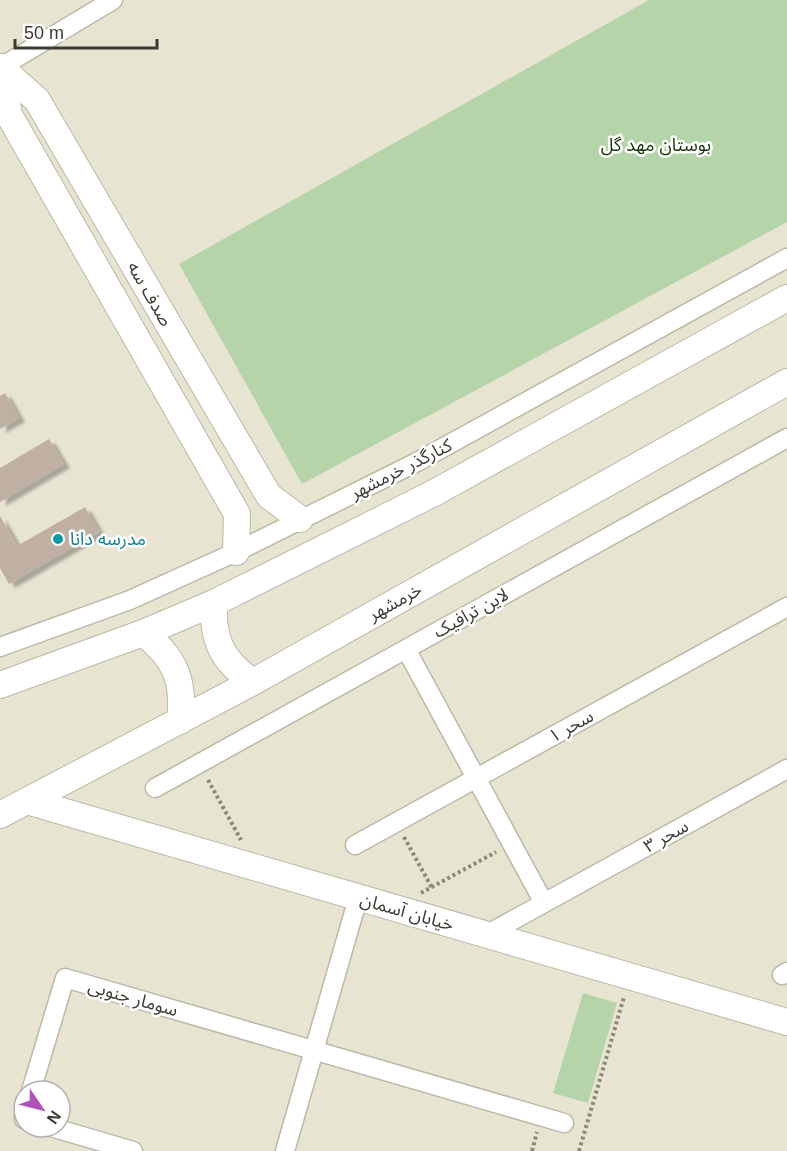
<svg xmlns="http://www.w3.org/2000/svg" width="787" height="1151" viewBox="0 0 787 1151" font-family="Arial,'Noto Sans Arabic',sans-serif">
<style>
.green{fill:#b6d4aa}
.building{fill:#c0afa3;filter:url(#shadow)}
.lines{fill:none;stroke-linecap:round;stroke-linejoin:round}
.street-casing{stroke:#bcb9a7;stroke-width:21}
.secondary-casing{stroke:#bcb9a7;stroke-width:28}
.path{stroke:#8b897c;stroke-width:4;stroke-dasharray:3 3;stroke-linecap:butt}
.street{stroke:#fff;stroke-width:18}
.secondary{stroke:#fff;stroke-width:26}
.culture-dot{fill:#0f9aa8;stroke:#fff;stroke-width:2}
.labels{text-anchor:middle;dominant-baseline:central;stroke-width:5;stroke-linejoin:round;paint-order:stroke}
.park-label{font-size:18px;fill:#193509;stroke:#fff}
.street-label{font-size:18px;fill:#3c3b33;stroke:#fff}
.culture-label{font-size:18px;fill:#0d838f;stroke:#fff;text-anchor:start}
</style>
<defs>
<filter id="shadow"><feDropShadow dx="6" dy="4" stdDeviation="1.5" flood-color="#0004"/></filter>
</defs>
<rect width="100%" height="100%" fill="#e7e4d1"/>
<path class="green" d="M649,0H787V222L302,484L179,264Z
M583,993L617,1003L588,1103L553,1093Z"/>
<path class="building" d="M5,393L19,418L0,429V396Z
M49,439L64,464L0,502V468Z
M85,507L99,532L9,584L0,568V516L17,546Z"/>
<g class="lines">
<defs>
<path id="street" d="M1,67L113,0
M0,647L130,600L236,552L417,462L787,258
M406,649L544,903
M155,788L787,438
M355,845L787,607
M486,935L787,769
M782,975L787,972
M31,1091L65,978L564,1123
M24,1116V1119
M51,1127L133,1151
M285,1151L358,898"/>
<path id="secondary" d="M0,67L37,100L269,496L300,519
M1,67L9,115L237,514L236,552
M214,603C212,640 222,661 253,682
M143,633C175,657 185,681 180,721
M0,685L143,633L214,603L434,493L787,298
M27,801L787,1022
M0,815L253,682L787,382"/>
</defs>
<use href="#street" class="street-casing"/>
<use href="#secondary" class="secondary-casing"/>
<path class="path" d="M208,780L241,840
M404,837L432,888
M421,893L496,852
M532,1151L537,1132
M579,1151L624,997"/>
<use href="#street" class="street"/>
<use href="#secondary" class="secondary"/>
</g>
<circle class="culture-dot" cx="58" cy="539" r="6"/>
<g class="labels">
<g class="park-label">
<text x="656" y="145">بوستان مهد گل</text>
</g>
<g class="street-label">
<text transform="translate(150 294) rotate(60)">صدف سه</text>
<text transform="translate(401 469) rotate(-27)">کنارگذر خرمشهر</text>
<text transform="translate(395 602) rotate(-29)">خرمشهر</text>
<text transform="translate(471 613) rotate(-29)">لاین ترافیک</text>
<text transform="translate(571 726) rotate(-29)">سحر ۱</text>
<text transform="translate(666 836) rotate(-29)">سحر ۳</text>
<text transform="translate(407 912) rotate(16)">خیابان آسمان</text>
<text transform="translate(133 998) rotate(16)">سومار جنوبی</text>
</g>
<g class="culture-label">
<text x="70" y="539">مدرسه دانا</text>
</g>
</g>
<g transform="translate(42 1109) rotate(125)"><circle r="28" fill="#ffffff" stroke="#b1b1ad" stroke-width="1.5"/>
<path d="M0-4.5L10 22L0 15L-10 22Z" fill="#af51bb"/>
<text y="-9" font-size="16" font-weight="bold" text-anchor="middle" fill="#3c3b33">N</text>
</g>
<path d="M15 39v9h142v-9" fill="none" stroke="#3c3b33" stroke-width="3"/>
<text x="24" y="39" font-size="18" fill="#3c3b33" stroke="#ffffff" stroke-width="4.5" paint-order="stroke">50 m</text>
</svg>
